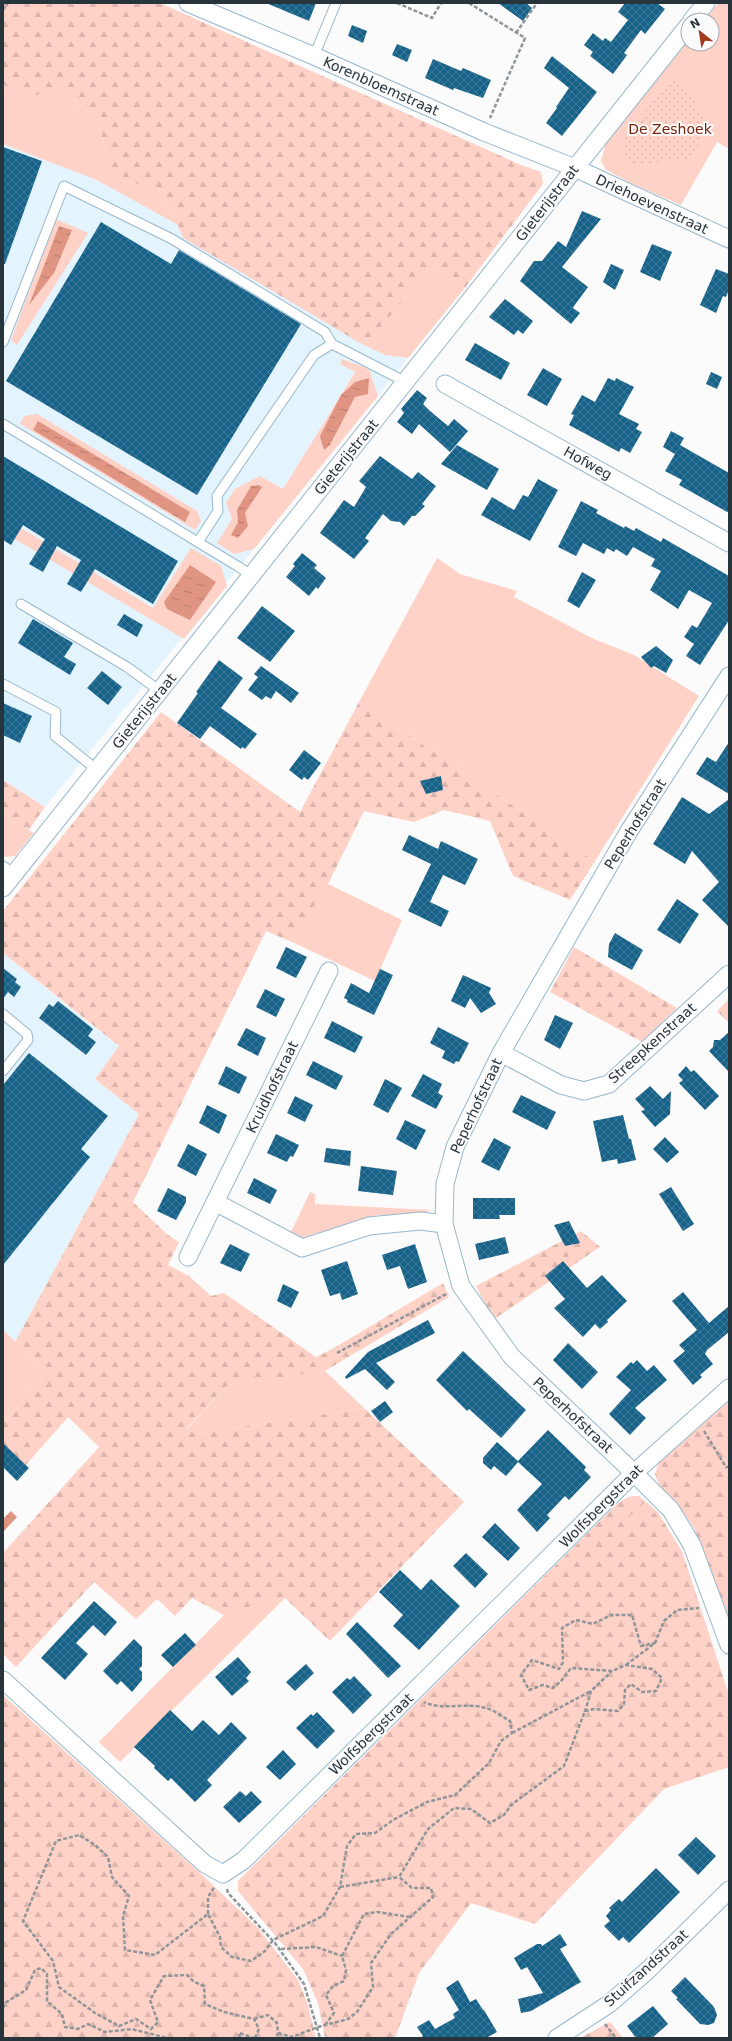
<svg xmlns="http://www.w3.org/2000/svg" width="732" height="2041" viewBox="0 0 732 2041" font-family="'DejaVu Sans',sans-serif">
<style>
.built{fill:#e4f4ff}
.green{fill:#ffd2c7;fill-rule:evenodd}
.forest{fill:url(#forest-firs)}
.park{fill:url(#park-dots)}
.water{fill:url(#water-ripples)}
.building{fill:url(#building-cross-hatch)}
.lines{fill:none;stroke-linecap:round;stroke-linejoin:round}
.service-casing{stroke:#98b7cc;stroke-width:11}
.minor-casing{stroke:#98b7cc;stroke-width:19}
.path{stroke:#8f9599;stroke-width:2.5;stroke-dasharray:4 2;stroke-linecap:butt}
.service{stroke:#fff;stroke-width:9}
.minor{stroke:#fff;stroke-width:17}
.labels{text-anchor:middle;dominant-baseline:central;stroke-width:4;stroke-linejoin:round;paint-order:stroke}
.street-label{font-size:14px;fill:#28343c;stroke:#fbfbfb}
.park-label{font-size:14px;fill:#77210a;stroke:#fbfbfb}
</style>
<defs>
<pattern id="forest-firs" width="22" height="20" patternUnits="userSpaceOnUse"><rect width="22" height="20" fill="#ffd2c7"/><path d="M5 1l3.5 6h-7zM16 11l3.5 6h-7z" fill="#dbb5ac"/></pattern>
<pattern id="park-dots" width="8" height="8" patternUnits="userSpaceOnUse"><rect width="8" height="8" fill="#ffd2c7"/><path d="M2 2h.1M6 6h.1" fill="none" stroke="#dbb5ac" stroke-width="1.8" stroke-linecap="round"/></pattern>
<pattern id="water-ripples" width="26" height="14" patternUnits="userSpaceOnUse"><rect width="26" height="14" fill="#df9582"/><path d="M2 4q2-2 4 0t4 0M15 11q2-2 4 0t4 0" fill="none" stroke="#b57a6c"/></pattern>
<pattern id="building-cross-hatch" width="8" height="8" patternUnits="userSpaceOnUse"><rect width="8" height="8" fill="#166289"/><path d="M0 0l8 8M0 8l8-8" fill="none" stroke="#407a98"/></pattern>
</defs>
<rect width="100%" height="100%" fill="#fbfbfb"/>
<path class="built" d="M3,85L360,343L385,355L408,358L378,396L369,369L342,359L340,364L355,371L283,489L226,503L232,519L234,554L254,549L45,807L3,780Z
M3,953L119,1047L95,1079L139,1114L15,1342L3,1330Z"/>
<path class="green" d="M718,3H729V149L717,142L681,205L637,186L606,170L601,161L606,143L688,41V44H712V20H705Z
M3,85L35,96L59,86L97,120L114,178L163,190L178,225L97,180L3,144Z
M56,219L88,233L17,345L11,340Z
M429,268L464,289L408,358L385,355L360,343L374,336Z
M342,359L369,369L378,396L254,549L234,554L217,543L232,519L226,503L235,489L260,476L283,489L355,372L340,364ZM341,395L355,397L330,445Z
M37,414L197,511L201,521L195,530L20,424L24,416Z
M3,517L153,608L191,548L221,566L227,586L184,639L3,532Z
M437,558L460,574L517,591L514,597L594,639L634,655L699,696L595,861L359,702Z
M3,815L34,833L15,856L5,857L3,856Z
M328,884L402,920L375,981L292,942Z
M310,1192L315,1194V1204L430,1210L425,1214L377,1215L301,1238L291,1232Z
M3,1330L48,1372L3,1424Z
M325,1371L364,1408L196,1434L186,1430L228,1385Z
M646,1502L657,1511L638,1523L630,1516Z
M285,1598L120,1762L99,1742L224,1615Z"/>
<path class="forest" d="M3,3H160L521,165L541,172L543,184L464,289L429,268L374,336L360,343L183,238L163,190L114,178L97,120L59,86L35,96L3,85Z
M359,702L595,861L570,900L513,876L490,821L444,810L414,822L364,811L328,884L292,942L266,931L133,1202L168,1235L179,1242L168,1265L189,1276L211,1296L224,1293L316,1357L334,1348L443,1283L449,1297L325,1371L228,1385L186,1429L196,1434L364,1408L464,1502L330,1641L285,1598L224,1615L192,1598L175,1616L157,1599L136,1619L94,1582L16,1667L3,1654V1553L99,1447L68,1417L24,1467L3,1447V1424L48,1372L15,1342L139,1114L95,1079L119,1046L3,953V911L161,712L300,812Z
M3,780L45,807L29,830L3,815Z
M574,947L677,1008L642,1042L550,992Z
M729,999V1023L717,1011Z
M581,1231L600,1247L493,1320L476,1286Z
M729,1401V1622L694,1528L681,1509L659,1485L655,1474L659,1462Z
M639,1496L646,1502L630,1516L638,1523L657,1511L682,1551L729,1695V1767L664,1789L535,1924L471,1903L419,1973L395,2038H325L318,2003L303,1969L238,1891V1881L617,1504L628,1497Z
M3,1695L198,1871L258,1928L298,1980L308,2005L316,2038H3Z
M610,2022L623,2038H580Z"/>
<path class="park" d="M674,80L689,92L706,121L695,156C676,163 654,161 633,166L625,161L623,141L665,84Z"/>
<path class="water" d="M59,226L72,230L54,273L29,305Z
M369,378L368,394L355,397L330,445L324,450L320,436L341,395L355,382Z
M38,421L190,512L185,522L33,430Z
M259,485L262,487L245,513L248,526L238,538L231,535L238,522L237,510L251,486Z
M190,565L216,582L190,620L167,609L164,602Z
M11,1511L17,1517L3,1532V1519Z"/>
<path class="building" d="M266,3H316L309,21Z
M498,3H526L532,8L523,21Z
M625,3H657L665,9L645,34L641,30L624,53L627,55L613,74L590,56L593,52L584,45L593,33L603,41L605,38L611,42L628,20L618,12Z
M352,25L367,31L363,43L348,36Z
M397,44L412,50L407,62L392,55Z
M552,56L597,92L562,136L546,123L557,108L556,107L569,88L544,68Z
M433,59L461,71L463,68L491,80L483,98L454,88L453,90L425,78Z
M3,147L42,161L5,264H3Z
M582,211L601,219L562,267L588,287L574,306L573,308L580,313L571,324L520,281L534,261H542L558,241L566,247Z
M101,222L171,264L179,250L301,324L197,495L6,381Z
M652,244L672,252L660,281L640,272Z
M611,264L624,270L615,290L603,282Z
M716,269L729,274V289L726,297L723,296L716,313L700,305Z
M505,299L533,321L523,334L518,330L514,335L489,317Z
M475,343L510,363L501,380L465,360Z
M543,368L562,379L547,406L527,395Z
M711,372L722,377L717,389L706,384Z
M608,378L615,381L616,378L634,387L619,414L639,424L636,429L642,432L630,453L621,448L619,452L569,425L574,415L571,414L582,395L595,402Z
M417,390L427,398L423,404L430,411L448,426L454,419L468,431L450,452L419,424L412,434L397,422L404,413L401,409Z
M671,431L684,438L680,445L729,473V513L679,485L682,480L665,471L675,454L663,447Z
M457,445L499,469L487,490L441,464Z
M3,456L178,561L153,604L95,569L81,592L67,584L81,560L57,546L43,572L29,564L45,539L23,525L11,545L3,540Z
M380,456L412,479L418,472L436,486L422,504L425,506L415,516H412L404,526L400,522L391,521L383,514L365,538L369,541L354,559L320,533L344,500L354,507L366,487L359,481Z
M538,479L558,490L530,541L481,515L492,497L514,510L523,495L528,497Z
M581,501L598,510L596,513L624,528L625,526L634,531L636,528L661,542L663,538L729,576V620L700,665L686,656L694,644L684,637L692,625L697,628L712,603L689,590L678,609L650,590L661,571L651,566L655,559L633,547L627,556L616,549L614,552L607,548L604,554L583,543L576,556L558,547Z
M302,553L317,565L314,568L326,578L318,589L316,587L309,596L286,577L295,566L293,564Z
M582,572L596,580L579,608L567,601Z
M262,606L295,631L270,662L237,638Z
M124,614L143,625L137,637L117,625Z
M33,619L73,643L64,657L76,664L70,675L18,643Z
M656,646L673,660L666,673L654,666L651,668L641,657Z
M219,660L243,678L221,708L257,734L245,749L242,747L241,749L210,726L200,739L177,723L198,693L196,692Z
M261,666L299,693L291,703L276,691L271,699L266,696L262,700L248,690L258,677L254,674Z
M102,671L122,687L108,705L87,688Z
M3,703L32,716L20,743L3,735Z
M729,742V794L696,774L707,757L716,762Z
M304,750L321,763L308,780L304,777L302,780L289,770Z
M441,776L443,790L426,794L420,781Z
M682,797L709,814L729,799V927L702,900L719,882L692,851L685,864L653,844Z
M409,835L438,849L441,841L478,859L465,885L443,875L430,902L449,911L441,927L408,911L431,864L402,850Z
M677,899L699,914L680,944L657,930Z
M615,933L643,950L632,970L608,957L609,944Z
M286,947L307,957L296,978L276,968Z
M3,968L17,979L15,982L21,987L14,997L8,992L3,999Z
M380,969L393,975L374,1015L347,1002L348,1000L344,998L351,983L369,993Z
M463,975L491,988L489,993L496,1004L481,1013L470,998L465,1008L451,1001Z
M265,989L285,999L276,1017L256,1007Z
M58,1001L93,1029L88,1036L96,1042L86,1055L39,1018L49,1004L53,1007Z
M555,1015L573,1023L560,1049L544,1040Z
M332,1021L363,1037L355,1053L324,1038Z
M438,1027L469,1043L459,1062L456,1061L454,1064L442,1058L445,1051L430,1043Z
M246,1028L266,1038L258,1056L237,1045Z
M729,1032V1072L709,1051L713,1047L714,1040H720Z
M29,1053L108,1116L81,1149L90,1157L3,1265V1085Z
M313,1061L343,1076L336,1090L306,1075Z
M226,1066L247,1077L239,1094L218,1084Z
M686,1066L691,1072L694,1070L719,1096L705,1110L679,1083L683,1080L678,1075Z
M423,1074L442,1084L438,1093L443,1096L436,1109L411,1096Z
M385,1079L402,1088L388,1113L373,1105Z
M650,1086L663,1099L671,1091L670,1114L655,1127L641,1111L645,1110L635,1099Z
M521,1095L556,1112L547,1130L512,1112Z
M295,1096L313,1105L305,1122L287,1113Z
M207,1105L227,1115L219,1134L199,1123Z
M623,1115L629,1139H631L636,1160L618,1164L617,1159L602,1162L593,1121Z
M405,1120L426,1130L416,1150L396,1139Z
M276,1134L299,1145L293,1157L290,1156L287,1162L267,1153Z
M665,1137L679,1152L667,1163L653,1149Z
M494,1138L511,1147L499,1171L481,1162Z
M188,1144L207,1154L196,1176L177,1166Z
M326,1148L351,1151L350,1166L324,1162Z
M361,1166L397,1171L393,1195L358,1191Z
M254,1178L277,1190L270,1204L247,1193Z
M671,1187L694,1224L683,1231L659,1194Z
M168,1188L186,1197V1202L176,1220L157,1211Z
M473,1198H515V1215H499L500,1219H473Z
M569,1221L580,1243L565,1246L554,1225Z
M505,1237L509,1253L479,1260L475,1244Z
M230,1244L250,1254L241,1272L220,1263Z
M415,1244L427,1282L408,1289L400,1266L387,1270L382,1255Z
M347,1261L358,1294L342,1300L340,1293L330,1296L321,1270Z
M563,1261L587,1288L602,1275L627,1301L607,1320L608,1322L600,1329L595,1324L583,1337L554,1308L565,1299L545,1276Z
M283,1284L299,1292L291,1308L277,1301Z
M683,1292L709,1323L729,1306V1332L707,1350L705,1354L713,1364L700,1375L702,1377L693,1385L673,1361L685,1351L679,1345L697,1330L672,1301Z
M428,1320L435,1333L376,1363L395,1382L387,1390L365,1369L346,1379L345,1377L368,1352Z
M568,1343L598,1372L582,1389L553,1360Z
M463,1351L526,1410L501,1438L469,1409L467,1411L436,1380Z
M637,1360L647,1371L654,1365L667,1380L635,1408L646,1418L630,1435L609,1414L631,1390L616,1377L631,1362L633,1364Z
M385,1401L393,1412L380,1422L371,1411Z
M548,1430L586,1467L584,1470L591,1477L569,1500L565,1496L547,1515L550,1518L537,1532L517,1510L542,1484L518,1462L506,1476L494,1466L491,1470L483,1463V1458L497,1442L518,1461Z
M3,1443L29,1468L17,1481L3,1467Z
M495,1523L520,1548L508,1561L482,1537Z
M466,1553L488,1574L475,1588L453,1566Z
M400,1570L421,1590L431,1579L460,1606L419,1650L393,1626L403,1615L379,1592Z
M94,1601L117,1622L105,1636L93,1625L76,1643L88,1654L65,1680L41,1658Z
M357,1622L401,1666L388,1678L346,1634Z
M185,1633L196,1645L173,1667L161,1655Z
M134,1639L142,1647V1666L139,1669L142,1672V1680L132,1692L121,1681L117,1685L103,1671Z
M238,1657L251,1672L246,1678L249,1681L232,1696L215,1677Z
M306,1664L314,1673L295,1691L286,1682Z
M354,1676L372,1695L353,1714L332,1692L347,1678L350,1680Z
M170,1710L192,1731L203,1720L219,1735L231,1722L247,1738L207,1780L212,1785L195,1802L171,1778L168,1781L154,1768L155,1766L134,1747Z
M317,1712L335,1731L317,1749L296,1728L311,1714L313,1716Z
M283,1750L296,1764L280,1780L266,1767Z
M240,1791L246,1796L251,1791L262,1802L239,1823L223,1807Z
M696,1837L716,1856L698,1875L678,1855Z
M656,1868L680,1892L629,1943L623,1937L619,1941L604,1926L610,1921L606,1916L611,1910L609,1908L619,1899L622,1902Z
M560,1934L567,1945L560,1949L581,1982L531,2011L521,2013L518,1999L543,1993L527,1967L521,1970L514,1958L537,1944H541L542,1946Z
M685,1977L714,2007L717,2015L714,2023L708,2025L700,2024L676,1999L678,1998L671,1991Z
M458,1980L470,2002L476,1999L483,2010H484L497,2032L486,2038H420L423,2036L417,2027L429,2020L435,2029L455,2018L453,2014L459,2010L446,1988Z
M653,2006L668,2024L652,2038H636L627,2026Z"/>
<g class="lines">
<defs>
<path id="service" d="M314,56L336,3
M3,342L64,186L172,239L325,332L332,344
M3,424L239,567L252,576
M198,542L218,511L217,496L314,355L332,344L406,382
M21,604L127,667L160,691
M3,684L56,712L55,736L97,770
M3,866L14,874
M3,1014L27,1034L28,1040L3,1071"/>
<path id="minor" d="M188,3L314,56L484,132L575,168L729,239
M692,20L706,3
M445,384L729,543
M729,676L629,831L501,1053L455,1147L445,1184L444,1224L461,1286L512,1357L634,1473L671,1510L692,1545L729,1645
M3,888L688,26
M501,1053L561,1085L584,1091L609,1084L729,974
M215,1202L329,971
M188,1257L215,1202L302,1248L369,1226L420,1221L444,1224
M3,1680L205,1864L223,1874L244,1860L634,1473L729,1388
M557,2038L609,2004L647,1971L729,1890"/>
</defs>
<use href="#service" class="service-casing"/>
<use href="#minor" class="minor-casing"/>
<path class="path" d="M397,3L432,18L441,3
M469,3L525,38L490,118
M3,10L8,3
M516,33L537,3
M337,1353L448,1293
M704,1431L726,1467H729
M626,1665L655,1643L664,1621L677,1610L699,1608
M585,1712L591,1691L612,1671
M512,1733L591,1691
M340,1887L399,1877
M227,1889L228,1893L275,1943L304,1984L320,2038
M208,1914V1897L215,1886
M281,1949L316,1947L342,1956
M3,2008L5,2003L26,1990L35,1970L41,1968L47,1974V2001L62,2014L65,2027L78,2029L88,2024L105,2032L132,2029L167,2038
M254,2019L268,2015L277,2023L278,2033L276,2038
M605,2024L616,2038
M325,2025L334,2013L326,1995L333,1986L344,1981L346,1970L342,1956L364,1914L377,1912L410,1917
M278,2033L292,2037L318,2027L348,2019L357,2012L373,1987L371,1963L391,1934L433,1897L431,1888H412L399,1877L428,1829L454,1808L471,1809L490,1823L504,1815L511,1805L564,1766L585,1711L594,1709L618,1711L624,1704L625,1690L631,1684L642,1692L656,1691L662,1678L652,1669L626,1665L612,1671L571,1668L561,1681L553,1688L543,1685L529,1690L521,1675L532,1660L559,1669L563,1662L562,1628L576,1620L593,1624L611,1615H632L641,1646L655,1643
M240,2038L239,2033L254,2038
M255,2038L259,2029L254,2019L224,2012L205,2004L204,1986L194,1982L187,1975L164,1976L150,2000L158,2022L151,2029L136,2019L119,2026L95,2013L59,1987L53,1961L23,1921L56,1841L79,1835L95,1845L108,1857L112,1877L129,1896L123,1916L125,1950L155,1955L208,1914L220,1937L221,1947L232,1957L251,1961L265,1951L273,1940L323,1916L340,1887L347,1846L356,1834L375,1833L393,1820L427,1802L455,1795L489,1763L501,1741L512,1733L510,1721C503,1717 494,1710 486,1708C465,1702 442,1711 424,1702"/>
<use href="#service" class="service"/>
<use href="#minor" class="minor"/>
</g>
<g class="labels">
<g class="street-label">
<text transform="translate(381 86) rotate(24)">Korenbloemstraat</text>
<text transform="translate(547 203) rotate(-52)">Gieterijstraat</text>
<text transform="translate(652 204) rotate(25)">Driehoevenstraat</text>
<text transform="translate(346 457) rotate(-51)">Gieterijstraat</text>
<text transform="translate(588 463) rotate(29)">Hofweg</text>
<text transform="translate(144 711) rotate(-51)">Gieterijstraat</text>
<text transform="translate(635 824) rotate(-58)">Peperhofstraat</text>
<text transform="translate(652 1043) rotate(-42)">Streepkenstraat</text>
<text transform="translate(272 1087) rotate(-64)">Kruidhofstraat</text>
<text transform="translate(476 1106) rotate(-65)">Peperhofstraat</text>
<text transform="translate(573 1415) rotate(43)">Peperhofstraat</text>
<text transform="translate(601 1506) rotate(-45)">Wolfsbergstraat</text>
<text transform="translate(371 1734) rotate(-44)">Wolfsbergstraat</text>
<text transform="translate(646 1968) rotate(-42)">Stuifzandstraat</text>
</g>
<g class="park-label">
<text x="670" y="129">De Zeshoek</text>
</g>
</g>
<rect width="732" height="2041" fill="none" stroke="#28343c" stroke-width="8"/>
<g transform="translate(700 32) rotate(330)"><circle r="19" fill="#fbfbfb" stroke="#a7abaf"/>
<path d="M0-3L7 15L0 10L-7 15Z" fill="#a33a20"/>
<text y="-6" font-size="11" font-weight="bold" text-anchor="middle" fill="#28343c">N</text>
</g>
</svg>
